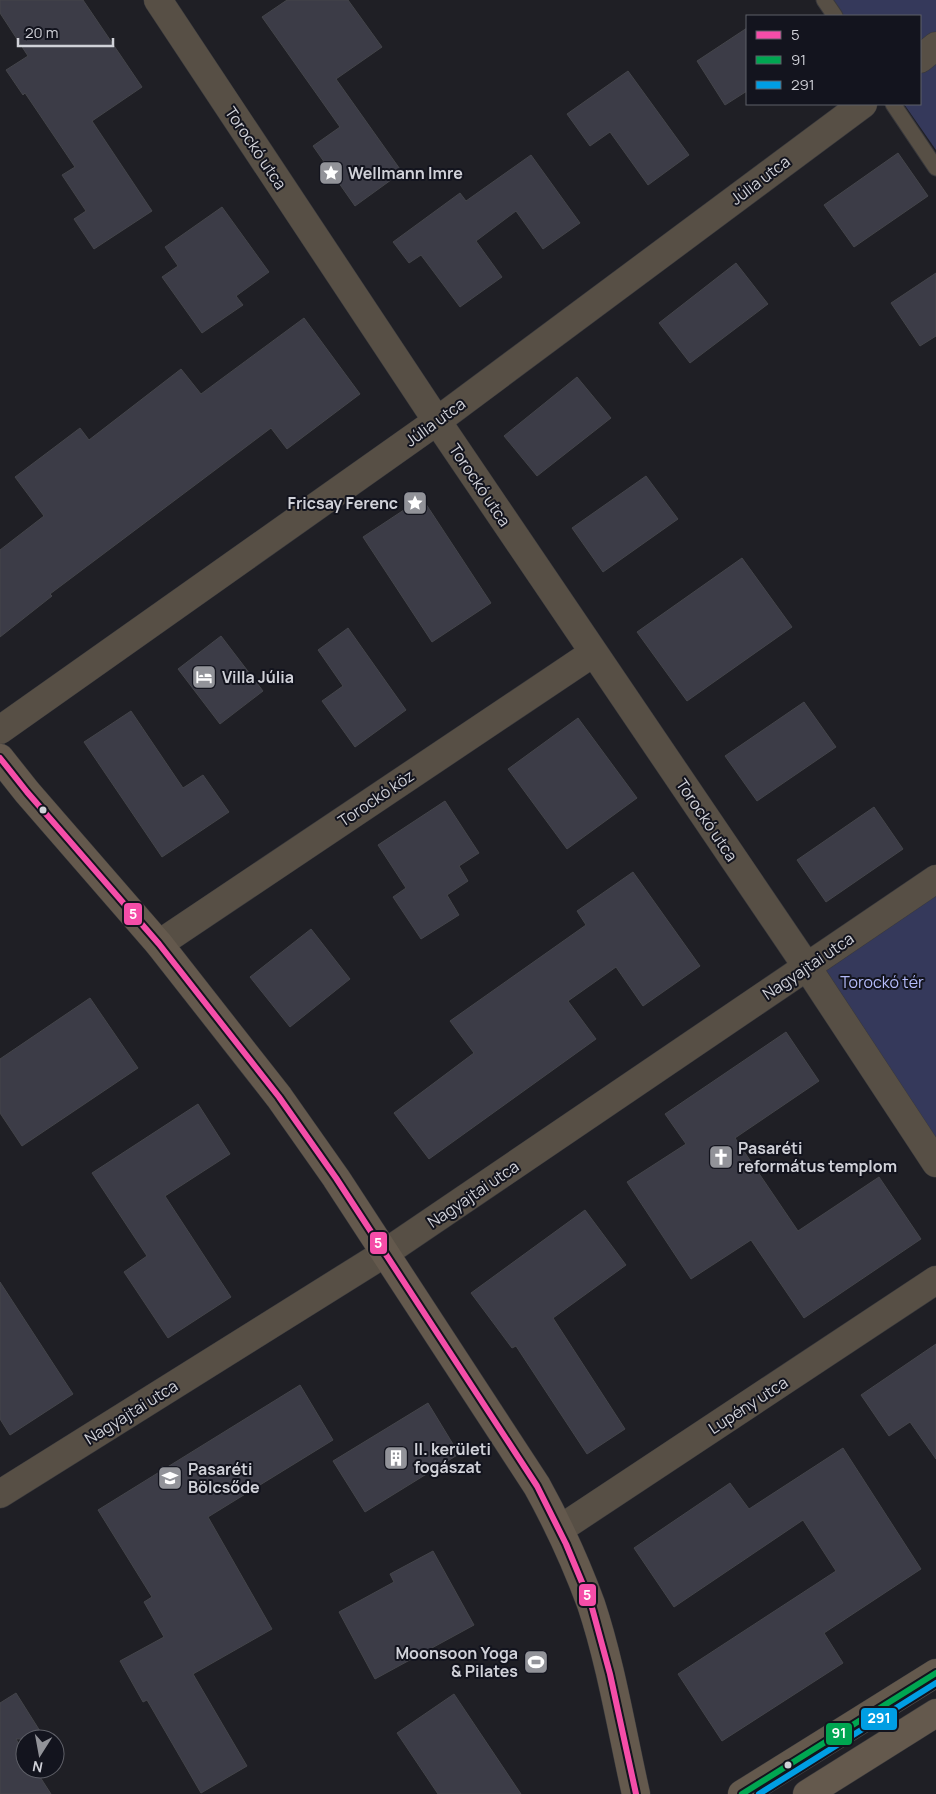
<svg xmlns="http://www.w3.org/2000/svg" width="936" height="1794" viewBox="0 0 936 1794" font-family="Manrope,sans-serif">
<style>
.green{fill:#35395b}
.building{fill:#3c3c47;stroke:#44454a}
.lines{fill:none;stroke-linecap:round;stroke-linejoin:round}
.lane-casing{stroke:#39393d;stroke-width:17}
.street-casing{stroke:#39393d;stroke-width:29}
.secondary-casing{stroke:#39393d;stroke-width:29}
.lane{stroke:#574f45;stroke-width:15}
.street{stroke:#574f45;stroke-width:28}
.secondary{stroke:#64594d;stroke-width:28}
.bus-1-casing{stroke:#13141e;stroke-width:10}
.bus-2-casing{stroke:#13141e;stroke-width:10}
.bus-3-casing{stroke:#13141e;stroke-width:10}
.bus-1{stroke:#f54da8;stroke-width:6}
.bus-2{stroke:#00a651;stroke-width:6}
.bus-3{stroke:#009ee3;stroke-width:6}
.bus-dot{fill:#d0d1d8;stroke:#13141e;stroke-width:2}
.labels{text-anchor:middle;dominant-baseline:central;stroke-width:4;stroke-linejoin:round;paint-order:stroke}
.street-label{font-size:16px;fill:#d0d1d8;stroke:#13141e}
.poi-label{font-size:16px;font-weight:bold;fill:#d0d1d8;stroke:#13141e;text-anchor:start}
.park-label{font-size:16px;fill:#b4bbf9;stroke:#13141e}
.line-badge{stroke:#13141e;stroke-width:2}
.badge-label{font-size:14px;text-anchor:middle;font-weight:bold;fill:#fff}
</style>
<rect width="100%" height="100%" fill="#1f1f25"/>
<path class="green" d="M832,0H936V150L904,104H920V16H843Z
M936,879V1163L807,967Z"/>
<path class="building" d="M0,0H83L142,87L92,121L152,211L94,249L74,219L86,211L62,175L75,167L25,93L23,95L6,70L28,56L0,13Z
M287,0H348L382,47L336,79L402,172L355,206L313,146L340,127L262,17Z
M747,28V91L725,105L697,61Z
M628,71L689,155L648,185L610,132L590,146L567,114Z
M898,153L928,196L854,247L824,205Z
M531,155L580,223L543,249L516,211L476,241L502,277L460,307L421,255L409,263L393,242L460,193L466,201Z
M222,207L269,272L236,296L243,305L202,333L162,277L178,266L165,247Z
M736,263L768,304L690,363L659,323Z
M936,273V336L920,346L891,303Z
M304,318L360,394L287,449L271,428L50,594L52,596L0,637V550L44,516L15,477L80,428L89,440L181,369L201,394Z
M577,377L611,418L537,476L504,436Z
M646,476L678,519L603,572L572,528Z
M422,498L491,603L432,642L363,537Z
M742,558L792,627L687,701L637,632Z
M348,628L406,710L355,747L322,701L343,686L318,650Z
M221,636L263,691L220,724L178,669Z
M804,702L836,747L757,801L725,756Z
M131,711L183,788L203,775L229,812L162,857L84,742Z
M578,718L637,798L567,849L508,769Z
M445,801L479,853L459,866L468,881L447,895L459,915L421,939L393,897L406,888L378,845Z
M874,807L903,849L826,902L797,860Z
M633,872L700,966L643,1006L616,967L568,1001L596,1039L429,1159L394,1113L474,1053L450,1021L586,925L577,911Z
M311,929L350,979L290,1027L250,977Z
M90,998L138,1068L22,1146L0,1113V1059Z
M786,1032L819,1081L735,1138L798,1231L879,1177L921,1239L804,1318L751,1240L691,1279L627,1182L686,1144L665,1114Z
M198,1104L230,1154L165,1196L231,1297L168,1338L124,1272L147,1256L92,1173Z
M585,1210L626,1265L553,1318L625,1429L587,1454L516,1346L512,1348L471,1293Z
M0,1282L73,1394L10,1435L0,1419Z
M936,1344V1459L910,1422L889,1436L861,1395Z
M300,1385L333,1440L208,1517L272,1629L193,1674L247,1766L201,1793L147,1700L143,1702L120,1661L164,1637L144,1602L152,1597L98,1510Z
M428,1403L459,1454L365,1512L333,1461Z
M843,1448L921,1569L824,1633L843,1663L722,1741L678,1674L836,1571L803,1520L674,1607L634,1548L730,1483L749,1509Z
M433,1551L474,1625L375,1679L339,1612L394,1582L390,1574Z
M16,1693L45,1739H16L25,1753V1769H35L51,1794H0V1703Z
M454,1694L521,1794H438L397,1733Z"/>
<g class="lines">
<defs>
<path id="lane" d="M824,0L835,16
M893,104L936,168"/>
<path id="street" d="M158,0L437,421L807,967L936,1163
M920,59L936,46
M0,730L437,421L863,104
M159,944L593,653
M0,1494L385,1253L936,879
M560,1529L936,1280"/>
<path id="secondary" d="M0,758L27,792L159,944L279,1097L336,1178L537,1486C558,1524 576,1563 591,1604C611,1664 622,1732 636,1794
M742,1794L936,1673
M807,1794L936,1713"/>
</defs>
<use href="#lane" class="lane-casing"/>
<use href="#street" class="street-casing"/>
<use href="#secondary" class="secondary-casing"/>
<use href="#lane" class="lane"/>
<use href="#street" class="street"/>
<use href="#secondary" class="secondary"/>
<defs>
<path id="bus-1" d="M0,758L27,792L159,944L279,1097L336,1178L537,1486L566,1544L591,1604L610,1674L636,1794"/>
<path id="bus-2" d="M742,1794L936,1673"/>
<path id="bus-3" d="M759,1794L936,1683"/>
</defs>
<use href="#bus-1" class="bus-1-casing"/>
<use href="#bus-2" class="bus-2-casing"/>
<use href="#bus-3" class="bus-3-casing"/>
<use href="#bus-1" class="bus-1"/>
<use href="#bus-2" class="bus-2"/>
<use href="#bus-3" class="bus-3"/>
</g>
<defs>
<symbol id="sight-square" viewBox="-11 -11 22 22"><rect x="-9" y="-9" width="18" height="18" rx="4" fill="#929399" stroke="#13141e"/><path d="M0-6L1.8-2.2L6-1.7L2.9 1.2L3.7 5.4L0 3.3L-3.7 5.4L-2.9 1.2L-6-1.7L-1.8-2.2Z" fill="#fff"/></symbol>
<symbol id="hotel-square" viewBox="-11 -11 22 22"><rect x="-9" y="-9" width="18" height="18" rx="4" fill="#929399" stroke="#13141e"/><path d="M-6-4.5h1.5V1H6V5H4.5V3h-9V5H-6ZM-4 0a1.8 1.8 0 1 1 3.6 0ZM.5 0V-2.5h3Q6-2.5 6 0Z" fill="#fff"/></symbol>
<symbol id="church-square" viewBox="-11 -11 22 22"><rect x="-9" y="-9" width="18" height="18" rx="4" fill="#929399" stroke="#13141e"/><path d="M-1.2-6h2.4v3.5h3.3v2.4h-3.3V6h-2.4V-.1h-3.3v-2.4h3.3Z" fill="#fff"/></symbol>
<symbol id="building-square" viewBox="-11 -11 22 22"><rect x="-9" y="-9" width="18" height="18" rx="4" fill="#929399" stroke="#13141e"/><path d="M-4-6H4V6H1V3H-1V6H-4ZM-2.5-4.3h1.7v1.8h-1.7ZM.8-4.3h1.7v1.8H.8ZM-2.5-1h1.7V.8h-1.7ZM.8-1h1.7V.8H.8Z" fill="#fff"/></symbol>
<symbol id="school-square" viewBox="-11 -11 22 22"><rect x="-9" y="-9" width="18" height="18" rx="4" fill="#929399" stroke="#13141e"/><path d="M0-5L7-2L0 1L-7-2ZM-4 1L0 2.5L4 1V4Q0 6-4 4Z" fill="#fff"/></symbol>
<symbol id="stadium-square" viewBox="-11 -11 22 22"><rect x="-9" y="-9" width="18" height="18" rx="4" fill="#929399" stroke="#13141e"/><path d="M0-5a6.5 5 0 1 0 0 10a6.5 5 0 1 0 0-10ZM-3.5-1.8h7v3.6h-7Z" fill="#fff"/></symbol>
</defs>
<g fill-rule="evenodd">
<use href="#sight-square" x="317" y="159" width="28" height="28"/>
<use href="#sight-square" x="401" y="489" width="28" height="28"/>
<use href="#hotel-square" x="190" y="663" width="28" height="28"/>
<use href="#church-square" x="707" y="1143" width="28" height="28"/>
<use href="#building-square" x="382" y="1444" width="28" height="28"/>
<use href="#school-square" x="156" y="1464" width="28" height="28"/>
<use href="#stadium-square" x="522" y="1648" width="28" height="28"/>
</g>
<g class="bus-dot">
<circle cx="43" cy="810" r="4.5"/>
<circle cx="788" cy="1765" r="4.5"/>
</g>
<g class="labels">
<g class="street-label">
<text transform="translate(256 148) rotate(56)">Torockó utca</text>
<text transform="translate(760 180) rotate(-37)">Júlia utca</text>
<text transform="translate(435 422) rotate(-36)">Júlia utca</text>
<text transform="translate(480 485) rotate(56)">Torockó utca</text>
<text transform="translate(376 798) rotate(-34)">Torockó köz</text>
<text transform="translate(707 820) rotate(56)">Torockó utca</text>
<text transform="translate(808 966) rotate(-34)">Nagyajtai utca</text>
<text transform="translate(473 1194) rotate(-34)">Nagyajtai utca</text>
<text transform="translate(748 1405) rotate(-33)">Lupény utca</text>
<text transform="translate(131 1412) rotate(-32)">Nagyajtai utca</text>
</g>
<g class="poi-label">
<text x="348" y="173">Wellmann Imre</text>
<text x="398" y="503" text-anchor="end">Fricsay Ferenc</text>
<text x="222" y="677">Villa Júlia</text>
<text x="738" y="1148">Pasaréti<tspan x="738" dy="18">református templom</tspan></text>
<text x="414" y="1449">II. kerületi<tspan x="414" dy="18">fogászat</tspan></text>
<text x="188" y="1469">Pasaréti<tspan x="188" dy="18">Bölcsőde</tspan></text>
<text x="518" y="1653" text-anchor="end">Moonsoon Yoga<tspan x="518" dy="18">&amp; Pilates</tspan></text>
</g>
<g class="park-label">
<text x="882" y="982">Torockó tér</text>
</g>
</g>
<g class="line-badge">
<rect x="123" y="902" width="20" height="24" rx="5" fill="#f54da8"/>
<rect x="369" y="1231" width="19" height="24" rx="5" fill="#f54da8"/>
<rect x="578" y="1583" width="19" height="24" rx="5" fill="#f54da8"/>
<rect x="860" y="1707" width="38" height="24" rx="5" fill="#009ee3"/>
<rect x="825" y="1722" width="28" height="24" rx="5" fill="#00a651"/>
</g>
<g class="badge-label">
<text x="133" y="919">5</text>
<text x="378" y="1248">5</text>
<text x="587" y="1600">5</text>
<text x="879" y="1723">291</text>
<text x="839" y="1738">91</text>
</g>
<rect x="746" y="15" width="175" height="90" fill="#13141e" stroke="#5f6068"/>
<rect x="756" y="31" width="25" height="8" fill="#f54da8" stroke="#5f6068"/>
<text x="791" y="40" font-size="15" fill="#d0d1d8">5</text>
<rect x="756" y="56" width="25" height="8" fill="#00a651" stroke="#5f6068"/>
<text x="791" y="65" font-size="15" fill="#d0d1d8">91</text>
<rect x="756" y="81" width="25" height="8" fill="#009ee3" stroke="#5f6068"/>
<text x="791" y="90" font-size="15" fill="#d0d1d8">291</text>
<g transform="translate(40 1754) rotate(191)"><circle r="24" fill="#13141e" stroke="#5f6068"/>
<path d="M0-4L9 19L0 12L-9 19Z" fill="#929399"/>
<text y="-8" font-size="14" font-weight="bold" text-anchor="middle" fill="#d0d1d8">N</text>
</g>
<path d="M18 38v8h95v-8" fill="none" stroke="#d0d1d8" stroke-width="2.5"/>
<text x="25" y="38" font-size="15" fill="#d0d1d8" stroke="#13141e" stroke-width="4" paint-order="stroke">20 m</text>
</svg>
